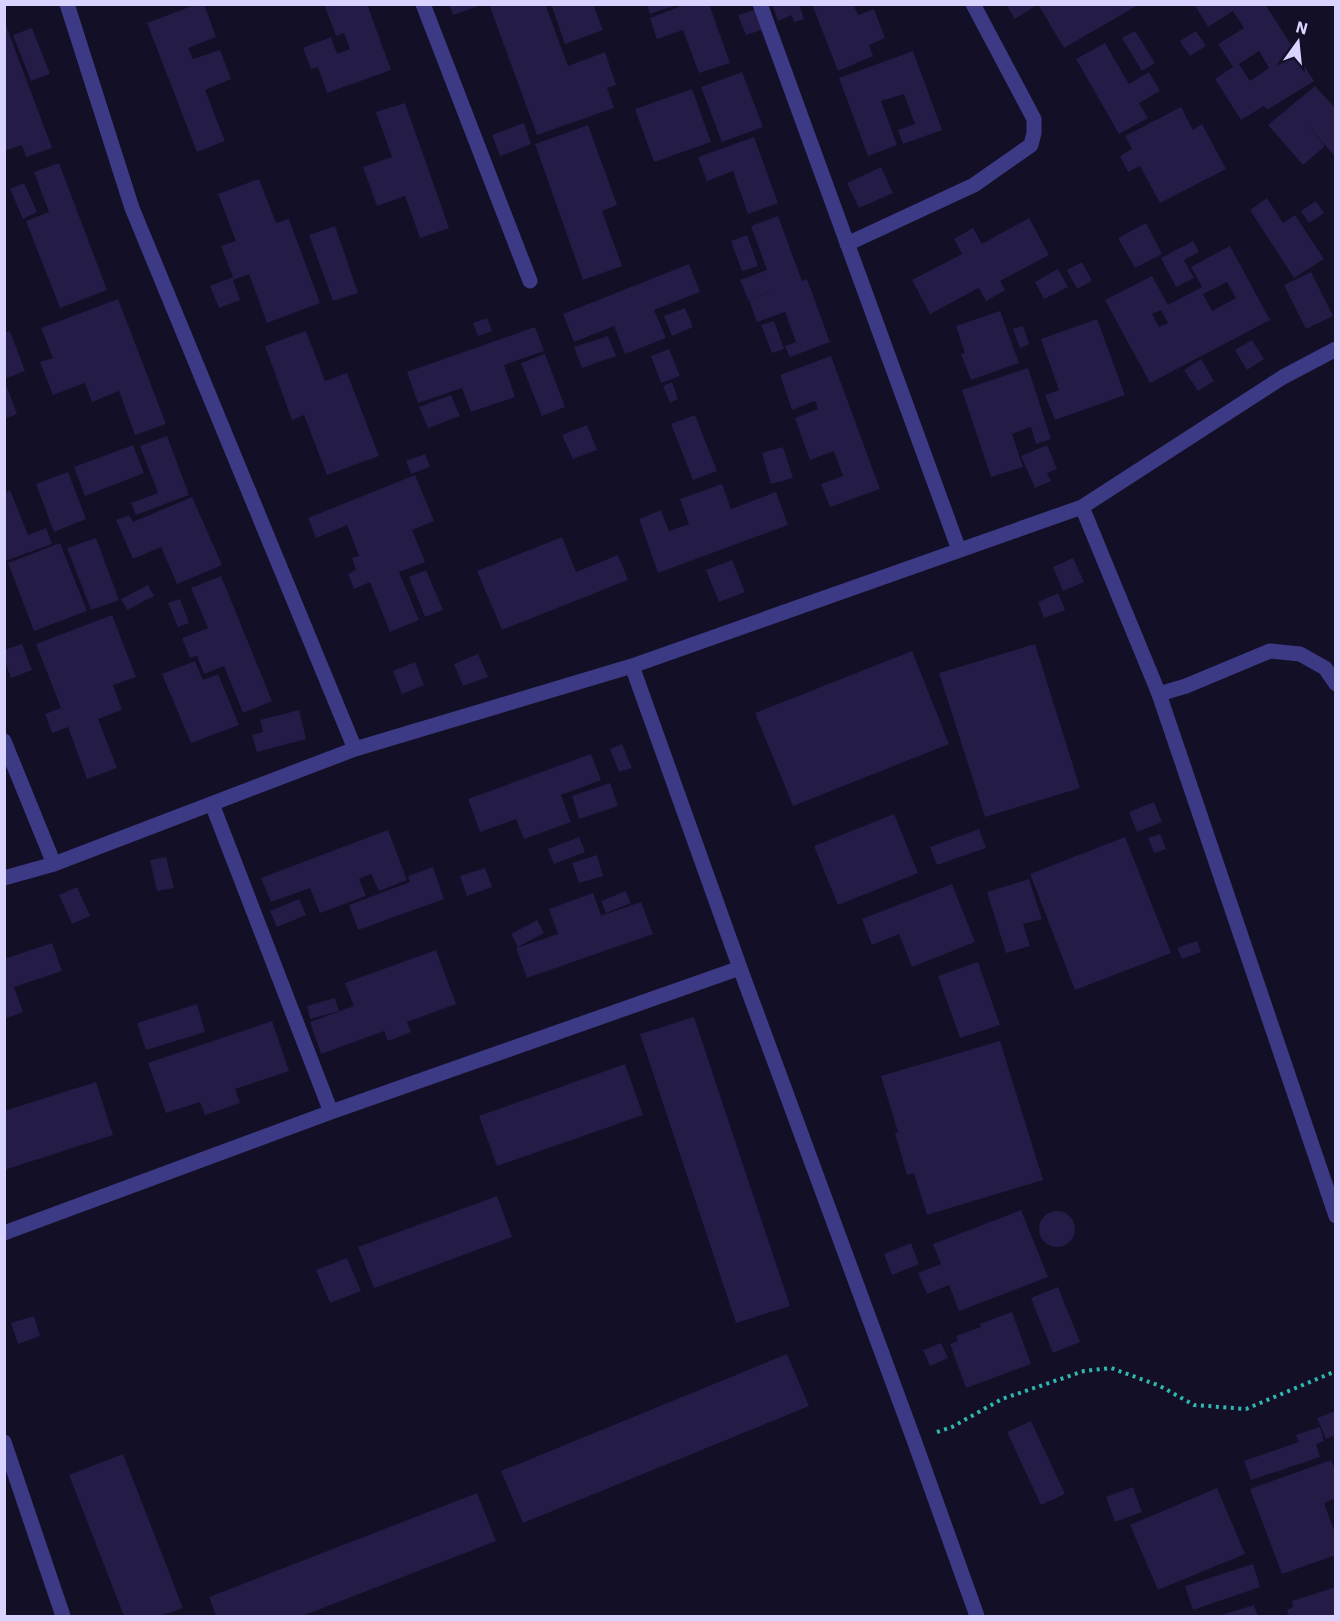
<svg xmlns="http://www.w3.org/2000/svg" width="1340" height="1621" viewBox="0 0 1340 1621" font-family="'IBM Plex Sans',sans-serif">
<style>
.building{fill:#241b47;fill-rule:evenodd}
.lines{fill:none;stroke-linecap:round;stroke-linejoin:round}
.path{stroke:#2fb8b0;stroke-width:4;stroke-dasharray:3 4.5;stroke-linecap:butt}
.service{stroke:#3d3a85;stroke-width:15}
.minor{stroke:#3d3a85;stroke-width:15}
</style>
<rect width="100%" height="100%" fill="#130f26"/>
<path class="building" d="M197,4H204L216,37L188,48L193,59L220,50L231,79L205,90L225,141L197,152L147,23Z
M324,4H367L391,70L327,93L318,67L311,69L303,48L331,37L337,54L350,49L344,33L336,36Z
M449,4H476V7L453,15Z
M498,4H545L568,66L605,52L616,85L607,88L614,108L537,135L490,7Z
M551,4H593L603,30L565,44Z
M647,4H676V5L650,14Z
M687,4H709L730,63L699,73L683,30L657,39L650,18Z
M772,4H799L804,19L794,22L792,15L778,21Z
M812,4H853L858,15L874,9L885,38L869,45L873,56L838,71Z
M1006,4H1033L1035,6L1015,19Z
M1038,4H1140L1064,48Z
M1194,4H1265L1314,81L1267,110L1264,106L1241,120L1215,79L1233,67L1218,44L1244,28L1233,11L1208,27ZM1259,51L1269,68L1250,81L1239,64Z
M755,10L762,30L746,35L738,15Z
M5,23L52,148L26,157L22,145L4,151Z
M32,28L50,74L31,81L13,35Z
M1135,31L1155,63L1142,71L1122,38Z
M1196,31L1206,46L1190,56L1180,41Z
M1105,43L1129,84L1149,72L1160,91L1139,103L1148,118L1119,134L1076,59Z
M913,51L942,130L903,144L898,130L915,124L904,94L881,101L897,145L868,156L839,78Z
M742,72L763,127L722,142L701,87Z
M1315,86L1336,109V157L1308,126L1325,146L1303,165L1268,125Z
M692,89L711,142L654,162L635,109Z
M405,103L449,228L420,238L405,196L377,206L363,167L392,157L376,112Z
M1181,107L1193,130L1202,124L1226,169L1160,203L1140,166L1128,172L1120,156L1132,149L1125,136Z
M524,123L531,144L500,156L492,135Z
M588,125L617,205L602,211L622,266L583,280L535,144Z
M754,137L778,203L748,214L733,171L707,181L698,157Z
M59,163L107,290L60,308L26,221L49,212L34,172Z
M881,167L893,193L859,208L847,183Z
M259,179L276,223L289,219L320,303L267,323L249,274L233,280L240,300L219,308L210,286L233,277L221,246L236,241L218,194Z
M24,183L37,212L23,219L10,189Z
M1267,198L1283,223L1295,215L1324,259L1294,278L1250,210Z
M1316,201L1324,213L1309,223L1301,211Z
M778,216L802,281L807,279L830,342L790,357L785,346L796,342L785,312L757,322L749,300L780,288L748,300L740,280L767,270L751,226Z
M1029,218L1049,255L1000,281L1005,290L986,301L979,288L930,314L912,280L962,254L954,239L973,228L982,244Z
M1146,223L1162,254L1135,268L1118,238Z
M335,226L358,293L333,301L309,235Z
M747,235L758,266L742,271L731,241Z
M1193,241L1199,252L1184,260L1194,278L1176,287L1161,258Z
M1230,246L1270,320L1150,383L1105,300L1152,276L1168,305L1202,287L1191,267ZM1227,282L1236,298L1212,311L1203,294ZM1161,310L1168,323L1159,327L1152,314Z
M1082,262L1092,281L1077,289L1067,270Z
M689,264L700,292L654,310L666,338L625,354L614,326L574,342L563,314Z
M1058,269L1068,287L1044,299L1035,282Z
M1311,272L1333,316L1306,329L1284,285Z
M118,299L166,424L135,435L119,391L92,402L85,383L53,395L40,362L53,358L41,328Z
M685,308L693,327L672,336L664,316Z
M1000,311L1019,363L971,380L961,354L965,353L956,326Z
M487,318L492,331L478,336L473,323Z
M1097,319L1125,395L1055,420L1045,395L1059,390L1041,339Z
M774,321L784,349L772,353L761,325Z
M1023,326L1029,344L1020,348L1013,329Z
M535,327L544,351L504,365L515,397L471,412L462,388L418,403L407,372Z
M10,331L25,371L4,379V333Z
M306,331L325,381L347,373L379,456L327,475L304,415L292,420L265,346Z
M608,336L616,356L582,368L574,347Z
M1252,340L1264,359L1247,370L1235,350Z
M669,349L680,376L661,383L651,356Z
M545,354L565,407L542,416L521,363Z
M831,356L880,489L830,507L821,484L843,476L834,451L810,460L795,418L818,409L815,401L792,410L780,375Z
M1201,359L1214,381L1198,391L1184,370Z
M1028,368L1051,439L1036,444L1031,427L1012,434L1023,467L991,477L962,390Z
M672,382L678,399L670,403L663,386Z
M7,387L17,414L4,419V388Z
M451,395L460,416L428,428L419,407Z
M695,415L717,471L693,480L671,424Z
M587,425L597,450L573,459L562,435Z
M167,436L189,495L136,515L131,503L158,493L140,446Z
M133,445L144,473L85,496L74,467Z
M1047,445L1057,469L1047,473L1051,481L1035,488L1021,456Z
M783,447L793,478L771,484L762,453Z
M425,454L430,467L411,474L406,461Z
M68,472L86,519L54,532L36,484Z
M415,475L434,521L412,530L425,562L399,572L419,620L390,632L370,582L354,589L348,574L356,570L352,558L359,556L347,525L316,538L308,518Z
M722,484L731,509L776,492L788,525L658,573L639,519L661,510L669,531L689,524L680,499Z
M10,490L28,535L46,528L52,544L5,561L4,493Z
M192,497L222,565L177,584L161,547L133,559L116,520L129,515L133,522Z
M562,537L576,572L618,555L628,580L502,630L477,571Z
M96,538L119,600L91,610L67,548Z
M60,543L87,611L34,631L8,563Z
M1073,558L1084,582L1063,591L1053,567Z
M732,560L745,592L719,602L706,570Z
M426,570L443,610L425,617L409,577Z
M221,576L272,701L243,713L224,666L204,674L197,656L190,658L182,638L208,628L191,588Z
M148,585L154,596L127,610L121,599Z
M1058,593L1065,610L1044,618L1038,602Z
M180,599L189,623L178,627L168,603Z
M112,615L136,677L113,685L122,710L98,719L117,768L87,779L68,727L52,733L45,714L61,708L36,644Z
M22,644L32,670L11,678L4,659V650Z
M1035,644L1080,788L985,817L939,673Z
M912,651L949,744L793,806L755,713Z
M478,654L488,677L463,686L454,664Z
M195,661L203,680L218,674L239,725L191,743L162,674Z
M415,662L424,685L402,694L393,671Z
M299,710L306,739L257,752L252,735L263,732L260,720Z
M622,744L632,768L619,772L610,749Z
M591,754L601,780L561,795L571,822L524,839L516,819L480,832L468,799Z
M610,783L618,806L579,819L572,796Z
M1154,802L1162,822L1137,832L1129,812Z
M894,814L918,873L838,905L814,846Z
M979,829L986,848L937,865L930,847Z
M388,830L407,880L379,891L371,874L359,879L366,896L320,913L310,888L271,902L261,878Z
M1160,834L1166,849L1154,853L1148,838Z
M579,837L585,852L554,864L548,849Z
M1125,837L1171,953L1075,990L1030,874Z
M597,855L603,876L579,883L572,863Z
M166,857L174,888L157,891L150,860Z
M433,867L444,899L358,930L349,905L410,882L408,876Z
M485,868L492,887L467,896L460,876Z
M1029,879L1042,919L1023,924L1030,946L1006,953L987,892Z
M952,884L975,942L912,967L899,934L872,945L862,919Z
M77,887L90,916L72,924L59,895Z
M626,891L631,903L606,913L601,901Z
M593,893L601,915L600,916L641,902L653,934L527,978L516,948L558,934L549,909Z
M299,899L306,915L277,927L270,911Z
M537,920L544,933L518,947L511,934Z
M1197,941L1201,952L1182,959L1177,948Z
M52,943L62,971L14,987L23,1012L4,1019V959Z
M436,950L456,1004L407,1022L411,1032L388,1041L384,1031L321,1054L310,1022L354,1006L345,983Z
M978,962L1000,1025L960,1038L938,976Z
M335,998L339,1011L310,1019L307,1006Z
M197,1004L205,1032L146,1050L137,1023Z
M694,1017L790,1306L736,1323L640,1034Z
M272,1021L289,1071L235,1089L240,1103L205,1115L200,1102L166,1113L148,1063Z
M1000,1041L1043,1180L927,1215L914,1173L907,1175L895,1133L898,1132L881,1076Z
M625,1064L643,1115L497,1166L479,1116Z
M96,1082L113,1135L4,1170V1111Z
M497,1196L512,1237L374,1288L358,1247Z
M1021,1210L1048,1277L959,1311L949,1285L927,1294L918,1273L941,1264L933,1244Z
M1039 1229a18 18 0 1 1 36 0a18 18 0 1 1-36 0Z
M911,1243L919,1264L892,1275L884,1254Z
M347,1258L361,1291L330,1303L316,1270Z
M1058,1287L1080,1342L1053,1353L1031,1298Z
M1012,1312L1031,1364L966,1388L950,1344L958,1341L956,1336L981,1327L980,1324Z
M34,1316L40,1336L18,1344L11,1323Z
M941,1343L948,1358L930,1366L923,1350Z
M787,1354L809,1406L523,1523L501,1471Z
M1336,1411V1435L1326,1439L1317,1418Z
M1031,1421L1065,1494L1041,1505L1007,1432Z
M1320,1427L1324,1441L1316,1444L1320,1457L1251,1480L1244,1461L1299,1442L1296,1435Z
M123,1454L183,1608L160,1616H124L69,1475Z
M1331,1460L1336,1472V1498L1324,1503L1336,1536V1555L1282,1574L1250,1489Z
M1133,1487L1142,1512L1115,1522L1106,1497Z
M1217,1488L1245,1554L1158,1590L1130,1525Z
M477,1493L496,1541L302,1616H216L209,1597Z
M1253,1564L1260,1587L1193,1610L1185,1586Z
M1336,1587V1616H1289L1287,1610L1293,1607L1292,1601Z
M1254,1605L1258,1616H1218Z"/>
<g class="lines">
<path class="path" d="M937,1432L952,1427L1002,1399L1084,1371L1111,1368L1160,1386L1194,1405L1246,1409L1336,1371"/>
<path class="service" d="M1159,694L1186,686L1270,651L1300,654L1325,668L1336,684"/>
<path class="minor" d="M67,4L132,208L355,749
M423,4L530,281
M760,4L959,550
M847,244L974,185L1031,145L1034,133V119L973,4
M1082,507L1159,694L1336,1216
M632,666L740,968L914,1440L977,1616
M4,741L54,864
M212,804L331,1112
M4,878L54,864L355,749L632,666L1082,507L1283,377L1336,349
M4,1233L331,1112L740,968
M4,1442L63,1616"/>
</g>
<rect width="1340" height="1621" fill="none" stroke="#d9d4ff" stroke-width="12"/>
<g transform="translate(1298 42) rotate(15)" stroke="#130f26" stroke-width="4.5" paint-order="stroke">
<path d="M0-4.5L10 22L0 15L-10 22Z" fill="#d9d4ff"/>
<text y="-9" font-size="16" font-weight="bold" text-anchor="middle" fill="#d9d4ff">N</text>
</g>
</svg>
